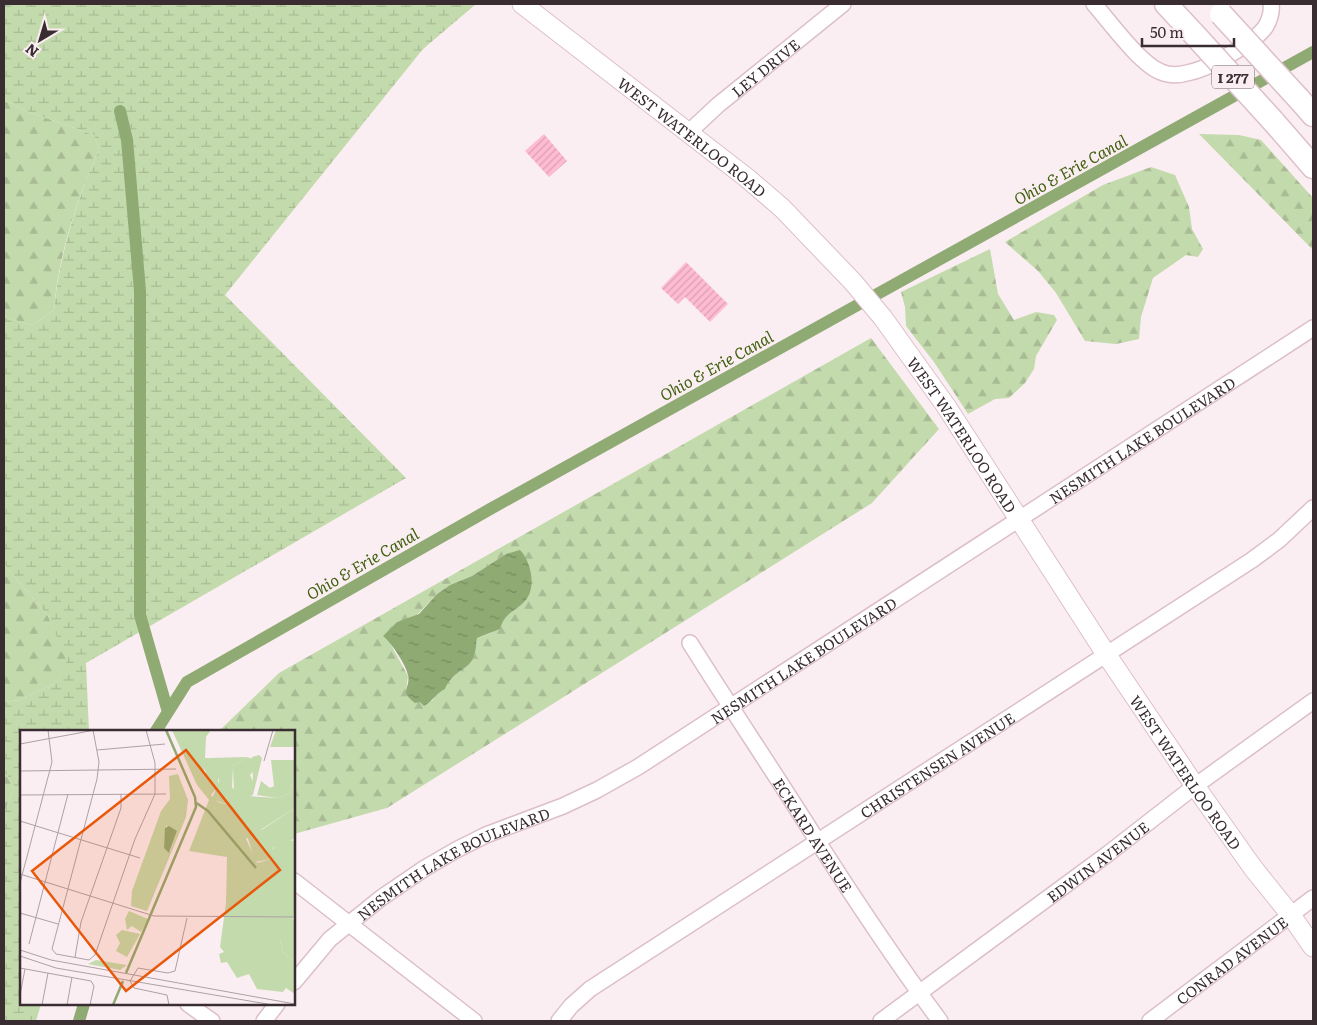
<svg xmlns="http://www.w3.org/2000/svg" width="1317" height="1025" viewBox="0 0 1317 1025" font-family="Literata,serif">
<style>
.forest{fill:url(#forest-firs);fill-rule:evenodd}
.wetland{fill:url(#wetland-marsh)}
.water{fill:url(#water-ripples)}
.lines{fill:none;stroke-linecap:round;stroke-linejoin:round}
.canal{stroke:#8faa73;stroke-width:12}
.building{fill:url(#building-hatch)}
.minor-casing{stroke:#ddbfc8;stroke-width:18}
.major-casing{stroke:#ddbfc8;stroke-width:21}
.highway-casing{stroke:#ddbfc8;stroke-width:25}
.minor{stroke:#fff;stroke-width:15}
.major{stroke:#fff;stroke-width:19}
.highway{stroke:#fff;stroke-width:22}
.highway-bridge-casing{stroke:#ddbfc8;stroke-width:25;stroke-linecap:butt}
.highway-bridge{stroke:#fff;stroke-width:22}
.labels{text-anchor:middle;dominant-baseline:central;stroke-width:4;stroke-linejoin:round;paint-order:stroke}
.shield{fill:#fbeef2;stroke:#73676b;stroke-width:1}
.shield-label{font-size:14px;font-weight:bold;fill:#392d31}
.street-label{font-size:15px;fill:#392d31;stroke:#fbeef2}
.water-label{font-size:16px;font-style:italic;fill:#416110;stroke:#fbeef2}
.inset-river{fill:none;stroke:#8faa73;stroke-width:2.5}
.inset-road{fill:none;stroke:#ada1a5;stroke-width:1}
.view{fill:#e8590c;fill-opacity:0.15;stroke:#e8590c;stroke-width:2.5}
.inset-edge{fill:none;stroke:#392d31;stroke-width:2.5}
</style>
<defs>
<pattern id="forest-firs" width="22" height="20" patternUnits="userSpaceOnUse" patternTransform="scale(1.25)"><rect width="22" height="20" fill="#c3daac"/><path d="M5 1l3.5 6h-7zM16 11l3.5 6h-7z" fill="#a8bb94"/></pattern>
<pattern id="wetland-marsh" width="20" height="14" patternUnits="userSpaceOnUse" patternTransform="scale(1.25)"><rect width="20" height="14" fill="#c3daac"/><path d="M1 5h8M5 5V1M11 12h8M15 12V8" fill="none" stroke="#a8bb94"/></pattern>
<pattern id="water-ripples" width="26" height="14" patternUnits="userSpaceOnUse" patternTransform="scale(1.25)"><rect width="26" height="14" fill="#8faa73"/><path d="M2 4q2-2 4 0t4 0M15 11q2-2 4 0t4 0" fill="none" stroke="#768b5f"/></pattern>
<pattern id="building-hatch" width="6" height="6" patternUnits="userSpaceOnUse" patternTransform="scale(1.25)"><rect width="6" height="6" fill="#febbd2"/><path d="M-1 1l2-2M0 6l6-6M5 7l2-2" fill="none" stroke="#daa1b5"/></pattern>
</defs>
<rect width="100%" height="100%" fill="#fbeef2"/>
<path class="forest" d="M4,100L29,112L94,135L99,149C77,200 58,255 54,310L32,325L4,317Z
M1199,134L1239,135L1261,140L1313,198V250Z
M1151,167L1175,175L1189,207L1192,229L1203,249L1198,257L1186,255L1153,278L1141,317L1139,339L1116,344L1085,341L1056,293L1038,271L1005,242L1103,185Z
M990,249L998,294L1014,320L1036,312L1054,315L1057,320L1036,356L1034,369L1025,383L1009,398L995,399L968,414L934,362L906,326L905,307L901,292Z
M871,338L939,429L872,503L387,808L294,834V731H219L279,673ZM506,554L520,605L510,612L491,633L477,638C476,645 476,653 473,659C466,671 453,671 445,689L438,692L432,701L406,690L408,676L389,641L397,622L415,617L437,594L450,585L472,576Z
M4,564L48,616L68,661L56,683L19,700L4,702Z
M4,774L7,775L14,788L4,814Z"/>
<path class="wetland" d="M4,4H476L423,49L225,295L406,478L86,663L89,731H21V1004H41L36,1021H4V814L14,788L7,775L4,774V702L19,700L56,683L67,661L48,616L4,564V317L32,325L54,310C59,255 77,200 99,149L94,135L29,112L4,100Z"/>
<path class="water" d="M520,550C531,561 537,588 525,601C515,612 505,612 500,629L477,638C476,645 476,653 473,659C466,671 453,671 445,689C436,693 433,701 424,706L420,702L415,703C398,690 411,689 408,675C406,665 391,642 383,636L397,622L419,614L437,594L450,585L472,576L506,554Z"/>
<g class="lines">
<path class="canal" d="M120,111L127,140L140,291V615L168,712
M156,731L187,682L492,508L1313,52
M79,1021L84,1004"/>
</g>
<path class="building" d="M544,134L567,161L549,177L525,151Z
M686,262L728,304L710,322L685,297L678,304L661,288Z"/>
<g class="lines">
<defs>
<g id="minor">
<path d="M1094,4C1110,22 1140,64 1161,72C1170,76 1181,75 1191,72C1209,68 1256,42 1266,26C1270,19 1272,11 1271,4"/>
<path id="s1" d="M689,132L718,105L843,4"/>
<path id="s2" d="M690,643C732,710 776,775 818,842C857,903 897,963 940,1021"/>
<path d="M294,881L474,1021"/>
<path id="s3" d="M294,982L330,939L381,898L425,868L456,850L486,835L563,806L597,790L638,767L1313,328"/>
<path d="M188,1004L212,1021"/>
<path d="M264,1021L277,1004"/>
<path id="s4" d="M559,1021L571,1006L590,989L1252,560L1279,540L1313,508"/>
<path id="s5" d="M881,1021L1109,853L1195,786L1313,701"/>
<path id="s6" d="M1150,1021L1313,898"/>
</g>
<g id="major">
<path id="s7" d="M522,4L747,178L782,208L853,282L883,318L946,406L1106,654L1195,786L1253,868L1290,914L1313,947"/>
</g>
<path id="highway" d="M1166,4L1193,33
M1299,99L1313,115
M1273,121L1313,167"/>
</defs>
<use href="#minor" class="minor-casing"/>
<use href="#major" class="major-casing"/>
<use href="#highway" class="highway-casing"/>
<use href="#minor" class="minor"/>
<use href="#major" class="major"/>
<use href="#highway" class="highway"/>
<defs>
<path id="highway-bridge" d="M1221,14L1299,99
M1193,33L1273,121"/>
</defs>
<use href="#highway-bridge" class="highway-bridge-casing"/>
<use href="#highway-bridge" class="highway-bridge"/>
</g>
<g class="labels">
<rect class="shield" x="1212" y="65.5" width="42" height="23" rx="4"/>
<g class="shield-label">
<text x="1233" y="77">I 277</text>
</g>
<g class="street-label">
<text stroke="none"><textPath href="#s1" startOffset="100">LEY DRIVE</textPath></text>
<text stroke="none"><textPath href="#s7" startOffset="216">WEST WATERLOO ROAD</textPath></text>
<text stroke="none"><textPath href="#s7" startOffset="621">WEST WATERLOO ROAD</textPath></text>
<text stroke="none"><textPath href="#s3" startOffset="1012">NESMITH LAKE BOULEVARD</textPath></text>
<text stroke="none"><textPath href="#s3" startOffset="608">NESMITH LAKE BOULEVARD</textPath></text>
<text stroke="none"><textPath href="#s4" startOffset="458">CHRISTENSEN AVENUE</textPath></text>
<text stroke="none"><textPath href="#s7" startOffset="1026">WEST WATERLOO ROAD</textPath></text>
<text stroke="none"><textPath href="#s2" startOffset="228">ECKARD AVENUE</textPath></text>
<text stroke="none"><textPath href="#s5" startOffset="269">EDWIN AVENUE</textPath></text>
<text stroke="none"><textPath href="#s3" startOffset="202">NESMITH LAKE BOULEVARD</textPath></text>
<text stroke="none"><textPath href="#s6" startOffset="102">CONRAD AVENUE</textPath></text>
</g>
<g class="water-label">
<text transform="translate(1070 169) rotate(-29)">Ohio &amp; Erie Canal</text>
<text transform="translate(716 365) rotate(-29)">Ohio &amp; Erie Canal</text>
<text transform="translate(362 563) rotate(-30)">Ohio &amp; Erie Canal</text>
</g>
</g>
<g transform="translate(20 730)">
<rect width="275" height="275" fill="#fbeef2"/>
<path d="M256,0H275V17H250ZM239,25L242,28L233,65L209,75L192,69L199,51L198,47L187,49L184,35L189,28L226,27L213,37L212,57L215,61L233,51L232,27ZM251,30H275V48L269,64L256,68L237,65L241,51L250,58L254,56ZM158,44L168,70L166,87L127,181L111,176L112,161L141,81L150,69L149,46ZM146,96L157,101L150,122L144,118ZM275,78V111L274,109L253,118L251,129L235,132L227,105L243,99ZM109,181L128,189L121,202L112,196L107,200L105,189ZM273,189H275V232L263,222L260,211ZM102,200L120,204L107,227L96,221L100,213L96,205ZM76,230L107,235L100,240L68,234Z" fill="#c3daac" fill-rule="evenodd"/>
<path d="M152,0H191L186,7L185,28H189L184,41L188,50L195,45L198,47V56L191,65L198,72L209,75L227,66L256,68L269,64L275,48V78L226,109L237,133L251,129L250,122L263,109L275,111V181L270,198L260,211L263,222L275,232V264L266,258L263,262L237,259L229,244L217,248L207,232L201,233L199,224L204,222L200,217L206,173L207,127L169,121L189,70L177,55ZM226,27L234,29L235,39L230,45L233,51L225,59L214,63L213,37Z" fill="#c3daac"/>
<path d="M149,96L157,101L149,123L144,118L145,98Z" fill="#8faa73"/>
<path class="inset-river" d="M175,72L188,81L236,138M106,243L176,77L175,67L146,0M93,275L103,251"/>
<path class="inset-road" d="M73,0L79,32L77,49L32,219L36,224L69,230L75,225L115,109L135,64V33L126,0M0,14L75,0M77,20L145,14M244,31L253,0M0,41L156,39M0,65L146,64M0,91L120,128M0,144L134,186L275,187M0,153L32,32L28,0M0,183L38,194M9,214L48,64M0,220L31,230L275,274M0,226L36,238L253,275M55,227L61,192L101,78V64M0,238L71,251L74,256L70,275M0,265L5,239M22,275L28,243M47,275L52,247M149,275L147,265L114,258L110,251L118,238L148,243L155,241L167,188"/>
<path class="view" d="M166,20L260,140L106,261L12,141Z"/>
<rect width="275" height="275" class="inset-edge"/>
</g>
<rect width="1317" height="1025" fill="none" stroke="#392d31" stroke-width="10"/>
<g transform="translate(40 40) rotate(218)" stroke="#fbeef2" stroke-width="4" paint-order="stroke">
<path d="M0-4L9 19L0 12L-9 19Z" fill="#392d31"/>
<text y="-8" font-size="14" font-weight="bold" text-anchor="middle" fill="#392d31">N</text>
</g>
<path d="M1142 38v8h92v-8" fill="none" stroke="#392d31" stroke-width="2.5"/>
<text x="1150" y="38" font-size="15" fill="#392d31" stroke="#fbeef2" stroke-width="4" paint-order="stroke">50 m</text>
</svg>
